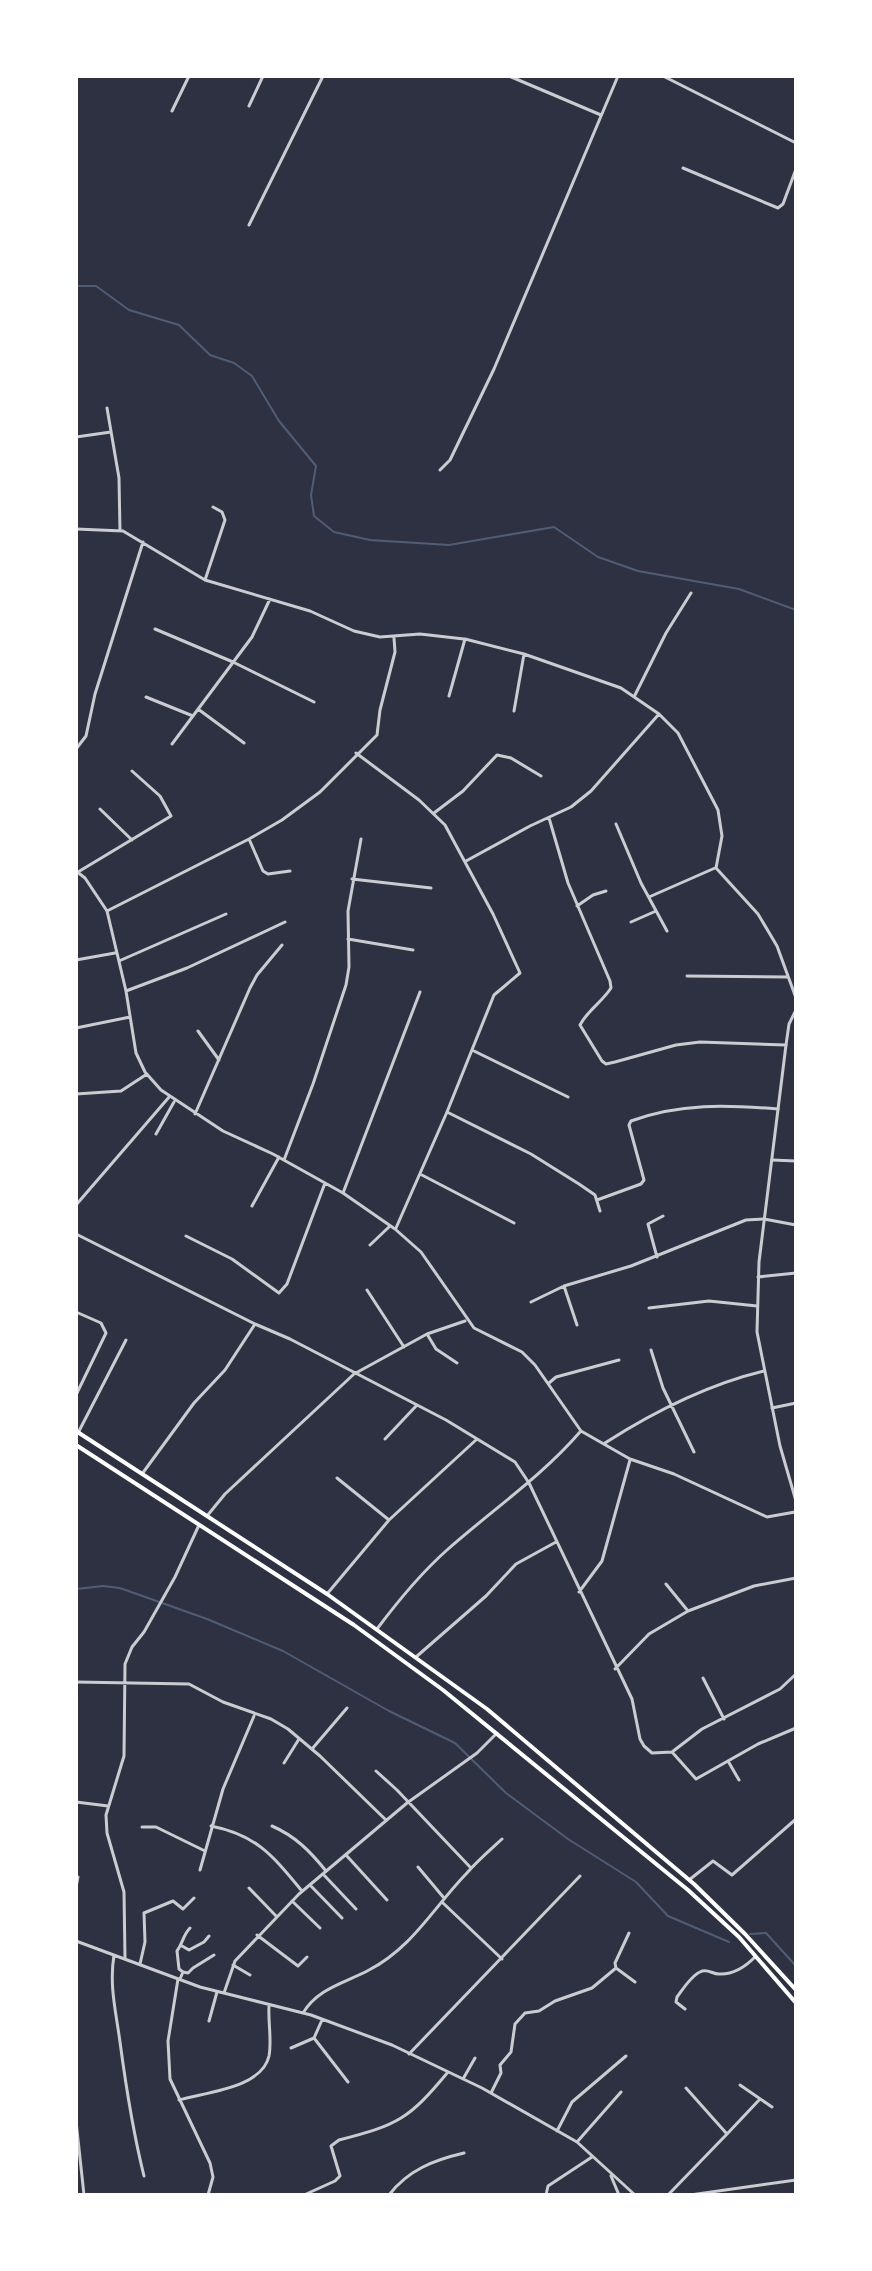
<svg xmlns="http://www.w3.org/2000/svg" width="872" height="2271" viewBox="0 0 872 2271" font-family="'Asap Condensed',sans-serif">
<style>
.lines{fill:none;stroke-linecap:round;stroke-linejoin:round}
.stream{stroke:#4f5d75;stroke-width:2}
.minor{stroke:#caccd0;stroke-width:3}
.tertiary{stroke:#caccd0;stroke-width:3}
.secondary{stroke:#fff;stroke-width:4}
</style>
<rect width="100%" height="100%" fill="#2d3142"/>
<g class="lines">
<path class="stream" d="M76,286H96L129,310L179,325L210,355L234,363L252,376L279,421L316,466L311,495L314,516L334,532L370,540L449,545L554,527L598,557L638,571L739,589L796,610
M76,1589L103,1586L120,1588L207,1619L283,1651L389,1711L455,1743L506,1793L568,1839L636,1882L668,1916L729,1942
M750,1934L766,1933L796,1966"/>
<path class="minor" d="M509,76L601,115
M663,76L796,143
M249,106L263,76
M172,111L189,76
M683,168L778,208L783,204L796,169
M249,225L323,76
M107,408L119,478L120,531
M76,437L111,432
M440,470L450,460L494,369L618,76
M76,529L123,531L205,580L310,611L354,631L380,637L420,634L464,639
M205,580L225,520L222,512L213,507
M155,629L233,662L314,702
M635,695L666,633L691,593
M449,696L465,639L524,654L621,688L659,714L678,733L718,810L722,836L716,868L758,914L777,946L796,998
M146,697L193,716
M198,709L244,743
M514,711L524,654
M172,744L252,637L270,599
M76,749L86,736L95,694L143,542
M356,753L419,800L445,825L493,914L520,973L494,995L447,1112L396,1228
M100,809L132,840
M434,813L463,791L497,755L511,758L541,776
M549,818L568,883L610,981L611,988C602,1002 587,1011 580,1025L602,1061L606,1064L615,1062L676,1045L700,1042L786,1045
M616,824L641,883L667,931
M249,839L263,871L268,874L290,871
M466,861L530,826L571,807L591,791L659,714
M76,871L85,878L107,911L126,991L136,1053L145,1072L161,1090L223,1131L273,1154L343,1193L395,1229L421,1252L474,1328L522,1352L535,1365L581,1431L630,1459L674,1474L767,1517L795,1512
M78,872L171,816L160,796L132,771
M352,879L431,888
M649,897L715,868
M577,906L593,895L606,891
M107,911L249,839L282,820L320,792L377,735L380,710L395,652L394,638
M631,922L656,911
M348,939L413,950
M76,960L115,953
M119,961L226,914
M687,976L787,977
M126,991L187,968L285,922
M76,1028L130,1017
M198,1031L219,1060
M472,1050L568,1097
M76,1094L121,1091L147,1074
M447,1112L531,1154L579,1184L595,1195L600,1211
M195,1114L250,988L257,975L282,945
M156,1134L174,1102
M284,1160L313,1084L346,985L349,967L348,911L361,839
M772,1160L796,1161
M420,1174L514,1223
M343,1193L420,992
M597,1200L641,1184L644,1180L629,1125L631,1121C680,1103 727,1105 778,1109
M76,1205L170,1096
M252,1206L279,1157
M76,1234L255,1324L290,1339L446,1420L515,1462L529,1483L632,1699L640,1739L644,1746L652,1753L672,1752L702,1729L780,1689L796,1674
M186,1236L232,1259L279,1293L287,1284L325,1183
M370,1245L390,1226
M657,1257L648,1224L663,1216
M758,1277L796,1273
M564,1286L577,1325
M367,1290L404,1347
M531,1302L564,1286L631,1266L746,1220L764,1219L796,1225
M649,1308L709,1301L757,1306
M76,1312L101,1323L106,1333L76,1395
M427,1334L436,1349L457,1363
M651,1350L663,1388L694,1452
M549,1383L556,1377L619,1360
M772,1408L796,1403
M78,1433L126,1340
M385,1439L417,1405
M605,1443C655,1411 706,1385 764,1371
M142,1474L194,1403L225,1370L255,1324
M337,1478L389,1520
M207,1516L225,1494L354,1374L427,1334L465,1321
M666,1584L688,1611
M579,1592L602,1561L630,1460
M327,1594L389,1520L477,1439
M377,1629C398,1601 421,1573 447,1550C492,1510 540,1478 580,1432
M416,1657L486,1596L516,1564L556,1542
M615,1669L649,1634L688,1611L754,1586L796,1578
M703,1678L724,1719
M76,1682L189,1684L223,1702L271,1719L288,1729L320,1756L386,1820
M312,1749L347,1708
M672,1752L696,1779L758,1744L796,1728
M728,1761L739,1780
M284,1763L299,1739
M376,1771L397,1790L471,1868
M76,1802L108,1806
M211,1826C257,1835 273,1856 302,1891
M272,1826C295,1836 310,1851 326,1871
M142,1827H156L205,1851
M346,1855L387,1900
M418,1867L444,1898
M200,1870L223,1789L254,1716
M323,1874L356,1909
M689,1880L713,1861L732,1875L796,1819
M310,1885L342,1918
M76,1887L78,1877
M249,1888L277,1917
M292,1901L320,1928
M443,1903L502,1959
M257,1935L298,1966L307,1957
M76,1941L200,1987L311,2015L392,2045L482,2088L577,2142L635,2195
M182,1946L189,1950L204,1942L209,1936
M114,1955C109,1986 116,2012 120,2042C126,2087 133,2132 144,2176
M125,1958L124,1892L107,1833L106,1815L124,1756L125,1664L132,1647L144,1632L175,1577L199,1525
M140,1964L145,1942L144,1913L173,1901L183,1909L194,1898
M233,1965L250,1975
M616,1968L635,1982
M183,1972L188,1973L193,1968L214,1955
M178,1979L168,2041L170,2079L210,2163L213,2177L208,2195
M180,1979L183,1972L179,1969L177,1951C183,1943 183,1935 190,1928
M224,1993L235,1961L299,1894L407,1803L477,1753L497,1733
M685,2009L676,2002L677,1997C683,1989 691,1976 700,1972C707,1968 712,1974 719,1974C734,1975 746,1966 755,1957
M303,2013C318,1988 345,1983 369,1970C412,1948 434,1907 466,1874C477,1861 490,1850 502,1839
M209,2021L217,1992
M314,2038L348,2082
M291,2048L314,2038L322,2020
M409,2054L580,1876
M463,2079L475,2058
M740,2085L772,2107
M491,2093L501,2073L500,2065L511,2052L515,2024L525,2013L539,2011L555,2001L592,1988L616,1968L615,1963L629,1933
M179,2100C206,2092 262,2088 269,2056C272,2040 268,2023 269,2006
M76,2121L84,2195
M557,2131L572,2102L626,2056
M727,2134L760,2099
M577,2142L621,2092
M611,2176L619,2195
M304,2195L335,2181L340,2176L331,2146L339,2140C398,2125 409,2119 448,2072
M389,2195C408,2170 434,2160 464,2153
M546,2195L548,2186L592,2157
M668,2195L727,2134L686,2088
M690,2195L796,2180"/>
<path class="tertiary" d="M796,1010L789,1024L786,1045L759,1262L757,1332L780,1446L796,1501
M796,1510V1513"/>
<path class="secondary" d="M76,1431L327,1594L487,1709L694,1884L745,1934L796,1990
M76,1445L354,1625L443,1690L688,1890L739,1937L796,2003"/>
</g>
<rect width="872" height="2271" fill="none" stroke="#ffffff" stroke-width="156"/>
</svg>
